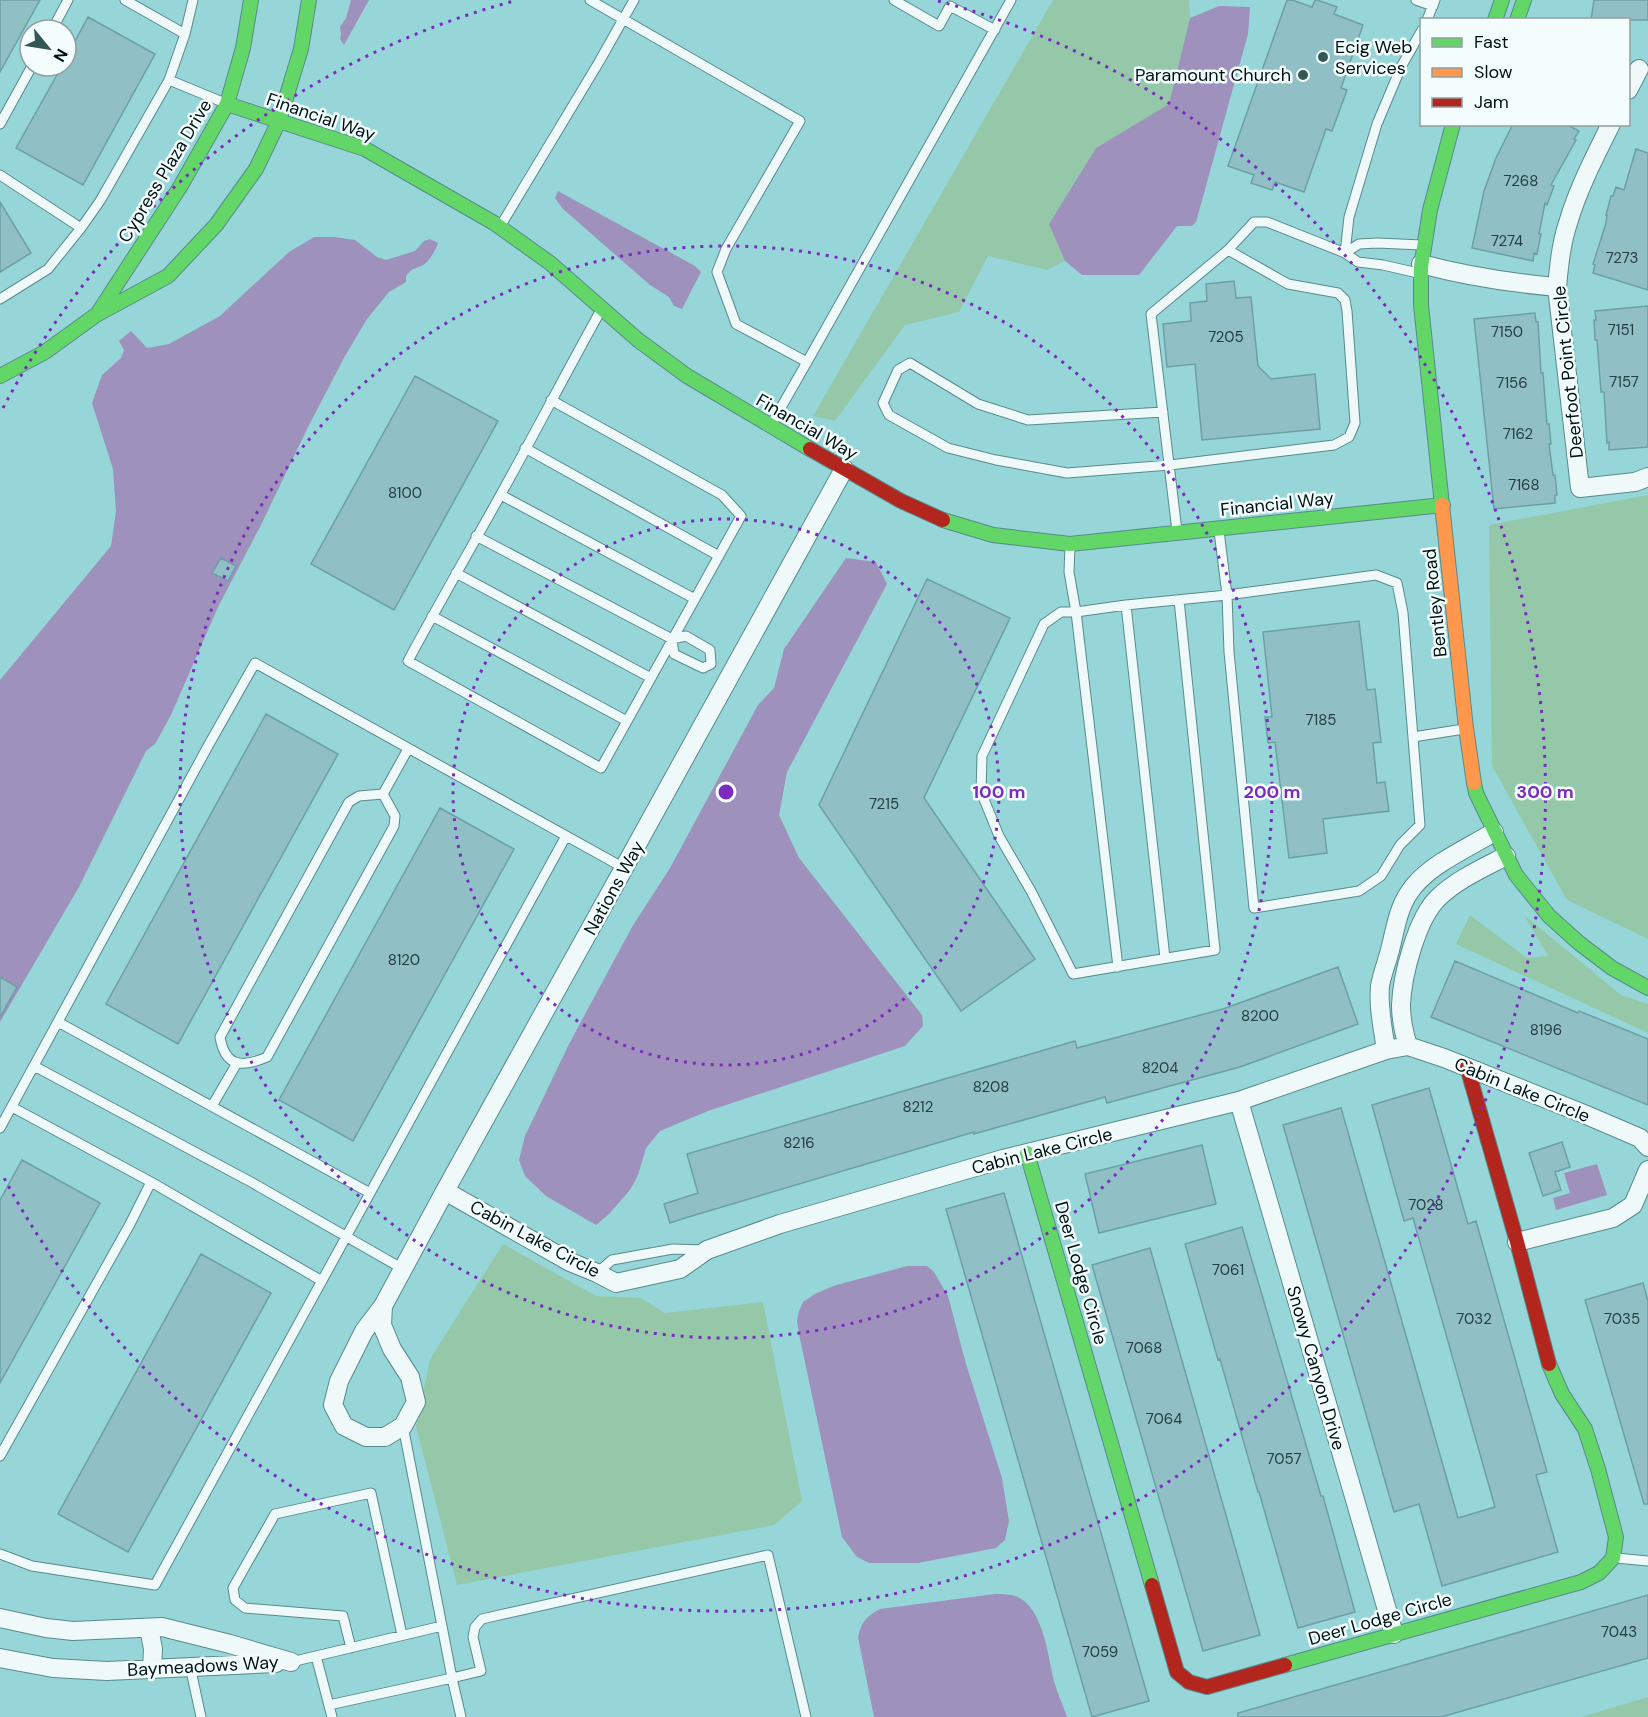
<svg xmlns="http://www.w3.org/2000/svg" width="1648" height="1717" viewBox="0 0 1648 1717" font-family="'DM Sans',sans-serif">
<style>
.green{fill:#94c8a9}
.water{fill:#9e91bb}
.building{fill:#90bfc5;stroke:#6ca0a6;stroke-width:1.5}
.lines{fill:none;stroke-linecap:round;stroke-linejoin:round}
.lane-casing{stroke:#588a8c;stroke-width:11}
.street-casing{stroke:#588a8c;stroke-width:20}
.fast-casing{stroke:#588a8c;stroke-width:16}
.slow-casing{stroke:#588a8c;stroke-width:16}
.jam-casing{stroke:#588a8c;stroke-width:16}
.lane{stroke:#eff9f9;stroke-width:9}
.street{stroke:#eff9f9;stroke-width:18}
.fast{stroke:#63d668;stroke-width:14}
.slow{stroke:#ff974d;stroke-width:14}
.jam{stroke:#b3261e;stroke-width:14}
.ring{fill:none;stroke:#7b2cbf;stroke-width:3;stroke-dasharray:3 6}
.poi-dot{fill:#355657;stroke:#f3fdfd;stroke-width:2}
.labels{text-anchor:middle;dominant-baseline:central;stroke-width:5;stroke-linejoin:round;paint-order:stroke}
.number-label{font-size:15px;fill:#253e40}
.poi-label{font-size:18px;fill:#001112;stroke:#f3fdfd;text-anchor:start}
.street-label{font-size:18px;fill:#001112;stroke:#f3fdfd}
.centre{fill:#7b2cbf;stroke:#f3fdfd;stroke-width:3}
.ring-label{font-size:18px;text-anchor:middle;font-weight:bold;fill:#7b2cbf;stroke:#f3fdfd;stroke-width:5;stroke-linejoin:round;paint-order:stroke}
</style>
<rect width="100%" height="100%" fill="#97d6d8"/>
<path class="green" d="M1053,0H1189L1190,18L1169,104L1096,148L1049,224L1065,261L1047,270L988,256L959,312L905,325L835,421L813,416Z
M1648,495V939L1567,900L1492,766L1489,525Z
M1470,915L1527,958L1548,956L1524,915L1621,995L1648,1004V1033L1456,944Z
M503,1244L596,1296L641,1298L665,1313L763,1302L802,1501L774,1525L457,1585L416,1426L430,1359Z
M1648,1697V1717H1581Z"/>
<path class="water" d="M351,0H369L344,45L340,39L341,34L340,27L346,18Z
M1219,6L1250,7L1248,34L1196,222L1192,226H1177L1139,275H1082L1065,261L1049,224L1096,148L1169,104L1190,18Z
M558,191L695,266L701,272L682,309L674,306L669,297L650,285L563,209L555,198Z
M314,237H334L355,240L377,257L386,260L415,251L424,241L430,239L438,243C435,251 430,261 423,265C414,270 414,266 406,276V282L389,292L367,319L345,356L307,429L261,525L218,607L171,715L155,744L146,751L79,887L0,1022V680L111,546L116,511L113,469L92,403L102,375L121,358L124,350L119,341L131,331L147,348L169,344L220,316L289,252Z
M846,558L876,562L887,584L787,772L779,815L799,858L922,1015L923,1026L905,1046L708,1111L660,1131L646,1148L638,1175L630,1190L609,1214L596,1225L546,1196L525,1176L519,1160L525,1136L569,1044L632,927L670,868L758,705L774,688L784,649Z
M1597,1164L1607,1195L1556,1210L1553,1198L1570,1193L1564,1173Z
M907,1266H927L934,1272L948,1296L966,1364L1002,1478L1009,1521L1005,1540L996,1548L918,1563H869L857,1557L842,1537L799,1334L797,1320L799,1311L803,1302L815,1294L833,1286Z
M995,1594C1003,1594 1010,1594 1018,1597C1044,1610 1048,1657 1054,1681C1057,1693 1063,1705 1067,1717H874L858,1637C862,1621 866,1617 880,1609Z"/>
<path class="building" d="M0,0H40L0,72Z
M1287,0H1292L1312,7L1315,0H1317L1337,7L1334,14L1363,25L1341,88L1347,90L1332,131L1326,129L1304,192L1275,182L1272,190L1251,183L1254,175L1228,166Z
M1594,0H1648V20H1591Z
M88,17L155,54L83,185L16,148L62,66H66V58Z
M1513,124H1566L1579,131L1574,139L1576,140L1551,185L1554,186L1547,205L1545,203L1539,234H1541L1537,254L1534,253L1533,261L1472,248L1484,191L1496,158Z
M1636,149L1648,153V290L1593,273L1595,265L1593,264L1606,223L1607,215H1606L1611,196H1613L1616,187L1624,190Z
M0,202L31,253L0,272Z
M1234,281L1236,298L1251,297L1258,366L1271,379L1315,374L1320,429L1202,440L1195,364L1167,367L1163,324L1191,321L1190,303L1207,301L1206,284Z
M1648,306V447L1609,450V442L1607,443L1604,392H1601L1597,340H1595L1594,320H1596L1595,311Z
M1535,313L1536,322H1538L1541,373H1543L1547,424H1549L1551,444H1549L1553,475H1555L1557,495H1555V503L1494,509L1474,319Z
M415,376L498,421L394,610L311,564Z
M221,558L236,566L228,581L212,573Z
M927,579L1010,618L924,798L1035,959L961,1011L819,805Z
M1359,621L1367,690L1375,689L1381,742L1373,743L1377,783L1385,782L1389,811L1323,819L1327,853L1289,858L1275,742L1268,743L1265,717H1272L1263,632Z
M266,714L338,754L178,1044L106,1004Z
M440,808L514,849L353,1141L279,1100Z
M1455,961L1578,1013L1579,1011L1648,1039V1105L1431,1017Z
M1338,967L1358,1024L1240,1067L1107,1103L1105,1097L974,1134V1132L685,1218L670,1223L664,1204L698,1193L687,1154L1075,1041L1077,1048L1223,1009Z
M0,977L17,987L0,1017Z
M1429,1088L1468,1224L1476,1221L1547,1472L1536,1475L1558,1552L1442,1586L1419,1504L1394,1512L1283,1125L1341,1108L1458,1518L1495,1507L1413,1218L1404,1221L1372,1105Z
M1562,1142L1570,1167L1555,1172L1561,1190L1543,1196L1529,1153Z
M1202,1145L1216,1204L1099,1233L1085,1174Z
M22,1160L100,1203L0,1383V1200Z
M1004,1193L1149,1701L1092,1717L946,1209Z
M1242,1227L1321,1496H1323L1355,1612L1298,1628L1259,1492H1258L1220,1359L1218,1360L1185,1244Z
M1150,1248L1260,1635L1203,1651L1092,1265Z
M201,1254L271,1293L128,1552L58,1514Z
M1643,1283L1648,1301V1504H1644L1585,1300Z
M1648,1595V1658L1441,1717H1238V1713Z"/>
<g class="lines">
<defs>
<path id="lane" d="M125,0L185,34
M193,0L185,34L169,80L225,103
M590,0L800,121L726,249L717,272L736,324L807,362L1011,0
M894,0L939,26L950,6L995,30
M1416,0L1433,6
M1427,20L1435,0
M52,30L68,0
M0,124L32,66
M0,175L81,228
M501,225L599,62L634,0
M1228,250L1254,222H1267L1345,253L1349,217L1377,124L1401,67L1422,30
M1418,273L1383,265L1358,262L1345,253L1359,244L1377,243L1422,245
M0,299L48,269L81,228L100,201L169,80
M551,400L722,495L741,516L601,768L408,661C438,605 470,550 501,494C535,433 567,371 601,310
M1163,412L1028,420L978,404L910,363L898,370L883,403L889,415L948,448L996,460L1067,473L1170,465L1334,445L1349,437L1355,423L1347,311L1345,300L1338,293L1288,284L1228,250L1151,314L1177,531
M771,425L807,362
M525,448L719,556
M501,495L695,599
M476,536L672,639L686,636L710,650L711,664
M1070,546L1069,572L1076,612L1118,967
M456,573L651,678
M1179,600L1215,950L1073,974L1031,891L999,836L981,792L982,756L1044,624L1061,612H1076L1126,605L1227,595L1229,652L1254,908L1359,891L1381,876L1400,845L1420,825L1403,613L1397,583L1376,575L1227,595L1219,531
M1126,605L1165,958
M432,616L627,721
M672,639L674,654L703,668L711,664
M1413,737L1464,729
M383,794L359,796L349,802L220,1037C225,1067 242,1068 267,1057L394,826L395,816L383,794L408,749
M58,1022L370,1193
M34,1066L251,1182L403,1269
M212,1106L237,1063
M0,1128L208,746L255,663L624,868
M151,1182L322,1281
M597,1273L612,1260L673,1249L704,1250
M0,1456L130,1224L151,1182L12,1107
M0,1554L32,1566L155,1585L566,836
M1616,1558L1648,1561
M351,1648L343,1616L245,1608L235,1600L233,1588L275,1514L371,1493L402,1635
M316,1656L332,1717
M291,1662L442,1626L403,1426
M190,1666L201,1717
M329,1705L452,1678L442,1626
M461,1717L452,1678L481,1671L473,1637L475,1627L482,1619L768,1555L806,1717"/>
<path id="street" d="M1628,90L1639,69
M1611,124C1595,156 1578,189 1568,223C1561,244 1559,266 1557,287L1580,488L1635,482L1648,477
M1421,264C1466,276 1511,283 1557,287
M1408,1046C1404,1033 1401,1019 1401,1005C1402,976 1417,917 1439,897C1458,879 1483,868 1506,856
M1386,1050C1383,1029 1378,1007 1380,986C1382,974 1387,962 1390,950C1396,927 1398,905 1414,886C1433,863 1468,848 1494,832
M1239,1101L1394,1634
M445,1191L570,1262L597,1273L616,1283L680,1269L707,1250L780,1224L1003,1159L1239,1101L1386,1050L1408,1046L1444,1058L1584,1114L1640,1138L1648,1147
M1517,1242L1613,1218L1633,1205L1648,1170
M383,1306L382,1325L392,1349L410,1377L416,1402L403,1426L385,1437H366L344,1426L333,1405L339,1381L364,1331L383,1306L445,1191L624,868L844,469
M0,1618L46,1628L73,1631L162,1627L230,1644L291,1662
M149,1628L153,1649L152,1668
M0,1658L53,1668L107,1671L276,1663"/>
<path id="fast" d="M1495,20L1502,0
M1517,20L1524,0
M227,104L365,149L494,223L550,263L638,340L687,376L810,449
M98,313L180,187L227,104L243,48L251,0
M0,376L45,352L96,315L168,276L216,225L256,169L279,121L301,49L309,0
M1442,505L1421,305V267L1430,210L1453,124
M943,520L993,535L1070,544L1443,505
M1474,783L1476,793L1516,875L1549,916L1579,943L1612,968L1648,988
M1027,1153L1152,1585
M1285,1665L1581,1582L1599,1573L1613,1558L1616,1537L1598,1469L1585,1429L1562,1394L1549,1364"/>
<path id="slow" d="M1442,505L1466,728L1474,783"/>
<path id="jam" d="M810,449L901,501L943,520
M1467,1067L1517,1242L1549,1364
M1152,1585L1177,1672L1189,1682L1207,1687L1285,1665"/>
</defs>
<use href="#lane" class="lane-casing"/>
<use href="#street" class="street-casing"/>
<use href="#fast" class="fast-casing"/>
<use href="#slow" class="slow-casing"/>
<use href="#jam" class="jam-casing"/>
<use href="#lane" class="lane"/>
<use href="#street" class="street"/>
<use href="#fast" class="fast"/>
<use href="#slow" class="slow"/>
<use href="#jam" class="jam"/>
</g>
<g class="ring">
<circle cx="726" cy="792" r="273"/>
<circle cx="726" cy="792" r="546"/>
<path d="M3 408A819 819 0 0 1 514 1M938 1A819 819 0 1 1 3 1176"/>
</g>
<g class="poi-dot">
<circle cx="1323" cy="57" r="6"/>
<circle cx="1303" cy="75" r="6"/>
</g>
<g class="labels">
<g class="number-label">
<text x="1521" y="181">7268</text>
<text x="1507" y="241">7274</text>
<text x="1622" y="258">7273</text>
<text x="1621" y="330">7151</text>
<text x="1507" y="332">7150</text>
<text x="1226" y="337">7205</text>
<text x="1624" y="382">7157</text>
<text x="1512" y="383">7156</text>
<text x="1518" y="434">7162</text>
<text x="1524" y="485">7168</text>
<text x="405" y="493">8100</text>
<text x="1321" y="720">7185</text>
<text x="884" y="804">7215</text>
<text x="404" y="960">8120</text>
<text x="1260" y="1016">8200</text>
<text x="1546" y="1030">8196</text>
<text x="1160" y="1068">8204</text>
<text x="991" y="1087">8208</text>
<text x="918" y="1107">8212</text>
<text x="799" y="1143">8216</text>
<text x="1426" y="1205">7028</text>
<text x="1228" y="1270">7061</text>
<text x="1474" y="1319">7032</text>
<text x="1622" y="1319">7035</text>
<text x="1144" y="1348">7068</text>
<text x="1164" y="1419">7064</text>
<text x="1284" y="1459">7057</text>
<text x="1619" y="1632">7043</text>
<text x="1100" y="1652">7059</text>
</g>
<g class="poi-label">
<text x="1335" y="47">Ecig Web<tspan x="1335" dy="21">Services</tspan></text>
<text x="1291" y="75" text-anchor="end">Paramount Church</text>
</g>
<g class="street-label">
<text transform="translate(321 117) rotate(19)">Financial Way</text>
<text transform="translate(165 171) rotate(-59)">Cypress Plaza Drive</text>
<text transform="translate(1568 372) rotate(-96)">Deerfoot Point Circle</text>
<text transform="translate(807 427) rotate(30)">Financial Way</text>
<text transform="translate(1277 504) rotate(-6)">Financial Way</text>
<text transform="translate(1435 603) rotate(-96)">Bentley Road</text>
<text transform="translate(614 888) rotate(-61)">Nations Way</text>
<text transform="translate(1522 1090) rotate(22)">Cabin Lake Circle</text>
<text transform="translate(1042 1151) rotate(-14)">Cabin Lake Circle</text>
<text transform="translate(535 1239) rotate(28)">Cabin Lake Circle</text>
<text transform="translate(1081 1273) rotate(74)">Deer Lodge Circle</text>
<text transform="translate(1316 1368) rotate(74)">Snowy Canyon Drive</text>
<text transform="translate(1380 1619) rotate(-16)">Deer Lodge Circle</text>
<text transform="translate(203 1666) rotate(-3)">Baymeadows Way</text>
</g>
</g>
<circle cx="726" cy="792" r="9" class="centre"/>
<g class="ring-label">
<text x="999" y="798">100 m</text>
<text x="1272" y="798">200 m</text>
<text x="1545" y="798">300 m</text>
</g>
<rect x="1420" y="18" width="210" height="108" fill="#f3fdfd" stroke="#929f9f" stroke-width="1.5"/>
<rect x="1432" y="38" width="30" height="9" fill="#63d668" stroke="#929f9f" stroke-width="1.5"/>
<text x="1474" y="48" font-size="18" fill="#001112">Fast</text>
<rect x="1432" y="68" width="30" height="9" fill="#ff974d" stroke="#929f9f" stroke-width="1.5"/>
<text x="1474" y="78" font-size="18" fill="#001112">Slow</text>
<rect x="1432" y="98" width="30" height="9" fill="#b3261e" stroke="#929f9f" stroke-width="1.5"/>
<text x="1474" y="108" font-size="18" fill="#001112">Jam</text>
<g transform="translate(48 48) rotate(120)"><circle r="28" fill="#f3fdfd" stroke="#929f9f" stroke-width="1.5"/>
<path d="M0-4.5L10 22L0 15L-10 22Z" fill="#355657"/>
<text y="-9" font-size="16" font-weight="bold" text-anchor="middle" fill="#001112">N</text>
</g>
</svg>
